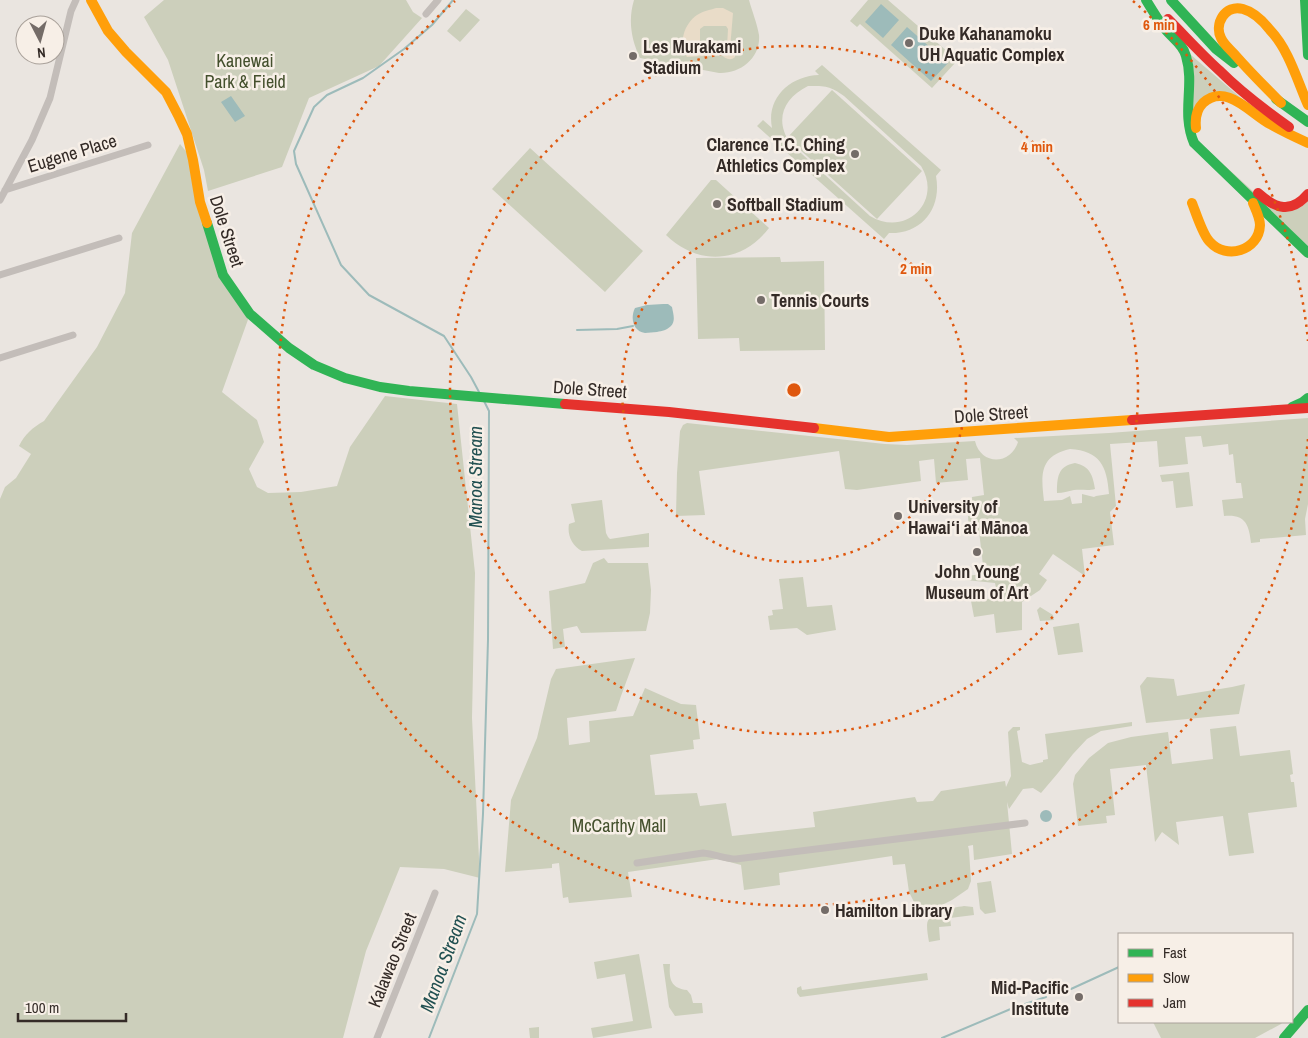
<svg xmlns="http://www.w3.org/2000/svg" width="1308" height="1038" viewBox="0 0 1308 1038" font-family="'Archivo Narrow',sans-serif">
<style>
.green{fill:#cccfbb;fill-rule:evenodd}
.sand{fill:#e9dcc8;fill-rule:evenodd}
.water{fill:#9dbbba}
.lines{fill:none;stroke-linecap:round;stroke-linejoin:round}
.stream{stroke:#9dbbba;stroke-width:2}
.street{stroke:#c3bdb9;stroke-width:7}
.fast{stroke:#30b455;stroke-width:10}
.slow{stroke:#ff9f0a;stroke-width:10}
.jam{stroke:#e5322d;stroke-width:10}
.ring{fill:none;stroke:#df570d;stroke-width:2.5;stroke-dasharray:2.5 5}
.poi-dot{fill:#746c68;stroke:#f7efe7;stroke-width:2}
.labels{text-anchor:middle;dominant-baseline:central;stroke-width:5;stroke-linejoin:round;paint-order:stroke}
.poi-label{font-size:18px;font-weight:bold;fill:#342b27;stroke:#f7efe7;text-anchor:start}
.park-label{font-size:18px;fill:#44502d;stroke:#f7efe7}
.street-label{font-size:18px;fill:#342b27;stroke:#f7efe7}
.water-label{font-size:19px;font-style:italic;fill:#215051;stroke:#f7efe7}
.centre{fill:#df570d;stroke:#f7efe7;stroke-width:2.5}
.ring-label{font-size:15px;text-anchor:middle;font-weight:bold;fill:#df570d;stroke:#f7efe7;stroke-width:5;stroke-linejoin:round;paint-order:stroke}
</style>
<rect width="100%" height="100%" fill="#eae5e0"/>
<path class="green" d="M164,0H406L413,12L422,18L379,66L309,98L282,167L208,191L204,170L168,60L144,17Z
M634,0H749C752,11 757,23 759,35C761,58 740,74 719,73L640,58C631,39 628,20 634,0Z
M868,0H888L956,59L954,61L955,63L932,88L860,24L857,27L850,21Z
M466,9L480,20L460,42L447,31Z
M1191,55L1262,116C1251,110 1241,97 1229,94C1211,89 1194,103 1192,121C1191,129 1196,136 1200,143L1267,204L1274,209L1282,211L1293,210L1301,207L1308,201V246L1203,148L1195,139L1191,129L1192,64L1190,56Z
M822,65L941,170L936,176C942,208 922,234 889,233L884,239L757,126L763,120L772,128C766,98 790,76 819,75L815,71ZM808,86C826,86 830,86 844,96L921,166C943,201 906,238 870,216L790,143C774,119 784,98 808,86Z
M832,90L922,171L877,219L787,138Z
M180,144L193,160L223,275L250,314L222,392L257,420L264,442L249,469L257,487L268,493L301,492L337,486L350,447L385,396L457,404L475,573L472,718L480,878L444,869L400,867L366,951L343,1038H0V499L5,487L16,478L31,454L19,446C25,434 32,428 44,421L97,347L125,293L132,233Z
M530,148L643,251L605,292L492,189Z
M711,180H716L769,228C741,264 698,266 666,235Z
M780,257L781,262L824,261L825,350L740,351L739,338L698,339L696,258Z
M1308,418V504L1305,519L1306,535L1260,539V542L1251,543C1249,524 1245,514 1224,516L1222,500L1243,498L1241,483H1236L1233,454L1229,455L1228,444L1203,447L1201,436L1185,437L1188,464L1159,467L1157,441L1110,444L1116,506L1110,512L1114,545L1082,549L1085,576L1053,554L1039,574L1047,580L1040,590L1022,602V630L996,633L994,614L974,617L971,601L998,598L995,583L956,579V577L984,574L979,531L969,532L968,516L973,515L972,497L984,495L980,458L966,459L968,480L936,483L934,459L919,461L921,481L857,490L845,489L839,451L699,471L705,515L676,516L677,473L680,431L683,425L687,423L885,444L907,445L975,441C981,466 1011,465 1018,442L1014,438L1109,433ZM1070,449C1100,451 1107,466 1109,494L1096,496L1094,497L1082,494V503L1072,504L1070,496L1062,500L1044,501C1041,475 1039,456 1070,449Z
M1075,463C1090,466 1093,476 1095,489C1088,491 1082,489 1074,490C1068,491 1063,493 1057,493C1057,477 1058,466 1075,463Z
M1189,472L1193,506L1176,508L1173,481L1162,482L1160,475Z
M602,500L606,533L608,537L610,539L649,533V547L582,551C572,546 567,535 569,524L575,522L571,504Z
M604,558L608,563H648L651,590L650,613L646,631L581,633L577,626L563,629L565,647L553,649L549,591L585,583L593,563Z
M803,577L807,607L832,605L836,630L807,635L797,628L770,630L768,616L773,615L772,610L783,609L779,579Z
M1040,607L1053,615L1054,620L1040,621L1037,610Z
M1079,623L1083,652L1058,655L1053,627Z
M635,658L621,696L616,711L567,718L569,745L590,742L589,721L633,716L645,688L681,704L696,705L700,739L693,740L694,749L650,755L655,795L697,793L700,806L726,803L732,836L815,827L813,812L915,797L917,802L933,801L941,791L1005,781L1006,787L1011,776L1008,732L1013,727H1020V730L1017,731L1022,762L1030,765L1043,762V760L1048,759L1045,734L1132,722V726L1101,731L1087,739L1073,754L1058,773L1041,793L1033,788L1023,789L1009,809L1007,802L1012,854L974,860L973,845L968,846L969,850L971,881L968,889L952,900L938,907L928,910L919,907L914,902L909,892L905,864L893,865L892,856L779,873L780,885L744,890L741,865L718,859L628,872L632,897L569,903L568,897L563,898L559,863L552,864V868L505,872L511,800L537,738L551,679L556,669Z
M1147,677L1174,679L1177,696L1232,687L1245,684L1239,714L1146,723L1140,686Z
M1236,726L1240,756L1290,750L1293,774L1290,775L1291,782H1294L1297,807L1248,813L1254,853L1229,856L1223,816L1176,822L1179,845L1162,832L1155,842L1146,765L1110,769L1115,815L1106,816L1107,823L1078,826L1073,784L1075,775L1089,758L1108,743L1131,737L1168,732L1172,764L1213,759L1210,729Z
M991,881L996,912L985,914L980,909L977,883Z
M964,906L973,907L974,915L950,918L951,926L939,927L940,940L929,942C928,936 927,931 927,925C928,910 952,908 964,906Z
M639,954L652,1028L593,1038L591,1028L633,1021L625,974L597,979L594,962Z
M663,964H670C669,978 670,988 687,990L691,995L693,1003H702L703,1013L675,1016L669,1007Z
M927,973L928,980L800,997L797,993V988L801,986L802,990Z
M1153,1022H1283L1281,1024L1255,1038H1161Z
M539,1027V1038H530L529,1028Z"/>
<path class="sand" d="M716,8H723L733,13L730,49L735,52V57C731,61 725,59 722,55L687,57C678,43 684,24 697,15C703,11 710,10 716,8ZM704,26H726L728,29L727,47L722,53L703,54L700,53V29Z"/>
<path class="water" d="M881,4L899,20L883,38L865,22Z
M907,27L948,63L931,81L891,45Z
M231,96L245,116L235,122L221,102Z
M663,304H668L672,307C673,313 676,321 671,326C667,330 662,331 657,332C653,332 649,333 645,333C633,331 630,318 635,308L647,305Z
M1040 816a6 6 0 1 1 12 0a6 6 0 1 1-12 0Z"/>
<g class="lines">
<path class="stream" d="M453,0L432,25L404,49L363,78L327,95L314,107L294,151L296,164L341,265L369,295L444,336L471,377L479,392
M577,330L617,329L633,326
M1057,993L1071,989L1119,967
M429,1038L477,914L483,814L488,640L489,411L484,401
M942,1038L1013,1008L1046,997"/>
<path class="street" d="M426,14L438,0
M5,190L148,145
M0,200L32,140L50,98L71,11L76,0
M0,275L119,238
M0,358L73,335
M637,863L703,853C715,854 725,859 736,859L1025,823
M377,1038L435,893"/>
<path class="fast" d="M1146,0C1152,10 1158,20 1165,29C1172,38 1183,44 1186,56C1195,86 1181,112 1194,143L1308,253
M1171,0L1216,49L1234,63
M1305,0L1308,55
M1276,99L1308,122
M207,223L223,275L250,314L289,348L314,365L345,378L380,387L409,391L565,404
M1292,407L1303,402L1308,398
M1284,1038L1308,1010"/>
<path class="slow" d="M91,0L108,31L126,52L166,92L179,117L187,134L193,160L200,202L207,223
M1281,103C1266,88 1250,72 1236,56C1231,50 1224,45 1221,38C1214,24 1225,4 1243,9C1254,12 1263,21 1270,30C1289,50 1297,80 1308,105
M1196,128C1195,119 1196,110 1203,103C1226,82 1251,114 1270,124C1282,131 1295,137 1308,143
M1192,203C1196,213 1203,236 1210,242C1226,260 1259,251 1260,225C1260,218 1256,210 1253,203
M814,428L889,437L1132,420"/>
<path class="jam" d="M1168,19C1185,36 1202,55 1220,71C1241,92 1265,110 1289,127
M1258,193C1276,209 1291,214 1308,194
M565,404L669,412L814,428
M1132,420L1308,408"/>
</g>
<g class="ring">
<circle cx="794" cy="390" r="172"/>
<circle cx="794" cy="390" r="344"/>
<path d="M1308 439A516 516 0 1 1 455 1M1133 1A516 516 0 0 1 1308 341"/>
</g>
<g class="poi-dot">
<circle cx="909" cy="43" r="5"/>
<circle cx="633" cy="56" r="5"/>
<circle cx="855" cy="154" r="5"/>
<circle cx="717" cy="204" r="5"/>
<circle cx="761" cy="300" r="5"/>
<circle cx="898" cy="516" r="5"/>
<circle cx="977" cy="552" r="5"/>
<circle cx="825" cy="910" r="5"/>
<circle cx="1079" cy="997" r="5"/>
</g>
<g class="labels">
<g class="poi-label">
<text x="919" y="33">Duke Kahanamoku<tspan x="919" dy="21">UH Aquatic Complex</tspan></text>
<text x="643" y="46">Les Murakami<tspan x="643" dy="21">Stadium</tspan></text>
<text x="845" y="144" text-anchor="end">Clarence T.C. Ching<tspan x="845" dy="21">Athletics Complex</tspan></text>
<text x="727" y="204">Softball Stadium</text>
<text x="771" y="300">Tennis Courts</text>
<text x="908" y="506">University of<tspan x="908" dy="21">Hawaiʻi at Mānoa</tspan></text>
<text x="977" y="571" text-anchor="middle">John Young<tspan x="977" dy="21">Museum of Art</tspan></text>
<text x="835" y="910">Hamilton Library</text>
<text x="1069" y="987" text-anchor="end">Mid-Pacific<tspan x="1069" dy="21">Institute</tspan></text>
</g>
<g class="park-label">
<text x="245" y="60">Kanewai<tspan x="245" dy="21">Park &amp; Field</tspan></text>
<text x="619" y="825">McCarthy Mall</text>
</g>
<g class="street-label">
<text transform="translate(72 153) rotate(-17)">Eugene Place</text>
<text transform="translate(227 231) rotate(72)">Dole Street</text>
<text transform="translate(590 389) rotate(4)">Dole Street</text>
<text transform="translate(991 414) rotate(-4)">Dole Street</text>
<text transform="translate(392 960) rotate(-68)">Kalawao Street</text>
</g>
<g class="water-label">
<text transform="translate(475 477) rotate(-90)">Manoa Stream</text>
<text transform="translate(443 963) rotate(-70)">Manoa Stream</text>
</g>
</g>
<circle cx="794" cy="390" r="8" class="centre"/>
<g class="ring-label">
<text x="1159" y="30">6 min</text>
<text x="1037" y="152">4 min</text>
<text x="916" y="274">2 min</text>
</g>
<rect x="1118" y="933" width="175" height="90" fill="#f7efe7" stroke="#a9a19a"/>
<rect x="1128" y="949" width="25" height="8" fill="#30b455" stroke="#a9a19a"/>
<text x="1163" y="958" font-size="15" fill="#342b27">Fast</text>
<rect x="1128" y="974" width="25" height="8" fill="#ff9f0a" stroke="#a9a19a"/>
<text x="1163" y="983" font-size="15" fill="#342b27">Slow</text>
<rect x="1128" y="999" width="25" height="8" fill="#e5322d" stroke="#a9a19a"/>
<text x="1163" y="1008" font-size="15" fill="#342b27">Jam</text>
<g transform="translate(40 40) rotate(174)"><circle r="24" fill="#f7efe7" stroke="#a9a19a"/>
<path d="M0-4L9 19L0 12L-9 19Z" fill="#746c68"/>
<text y="-8" font-size="14" font-weight="bold" text-anchor="middle" fill="#342b27">N</text>
</g>
<path d="M18 1013v8h108v-8" fill="none" stroke="#342b27" stroke-width="2.5"/>
<text x="25" y="1013" font-size="15" fill="#342b27" stroke="#f7efe7" stroke-width="4" paint-order="stroke">100 m</text>
</svg>
